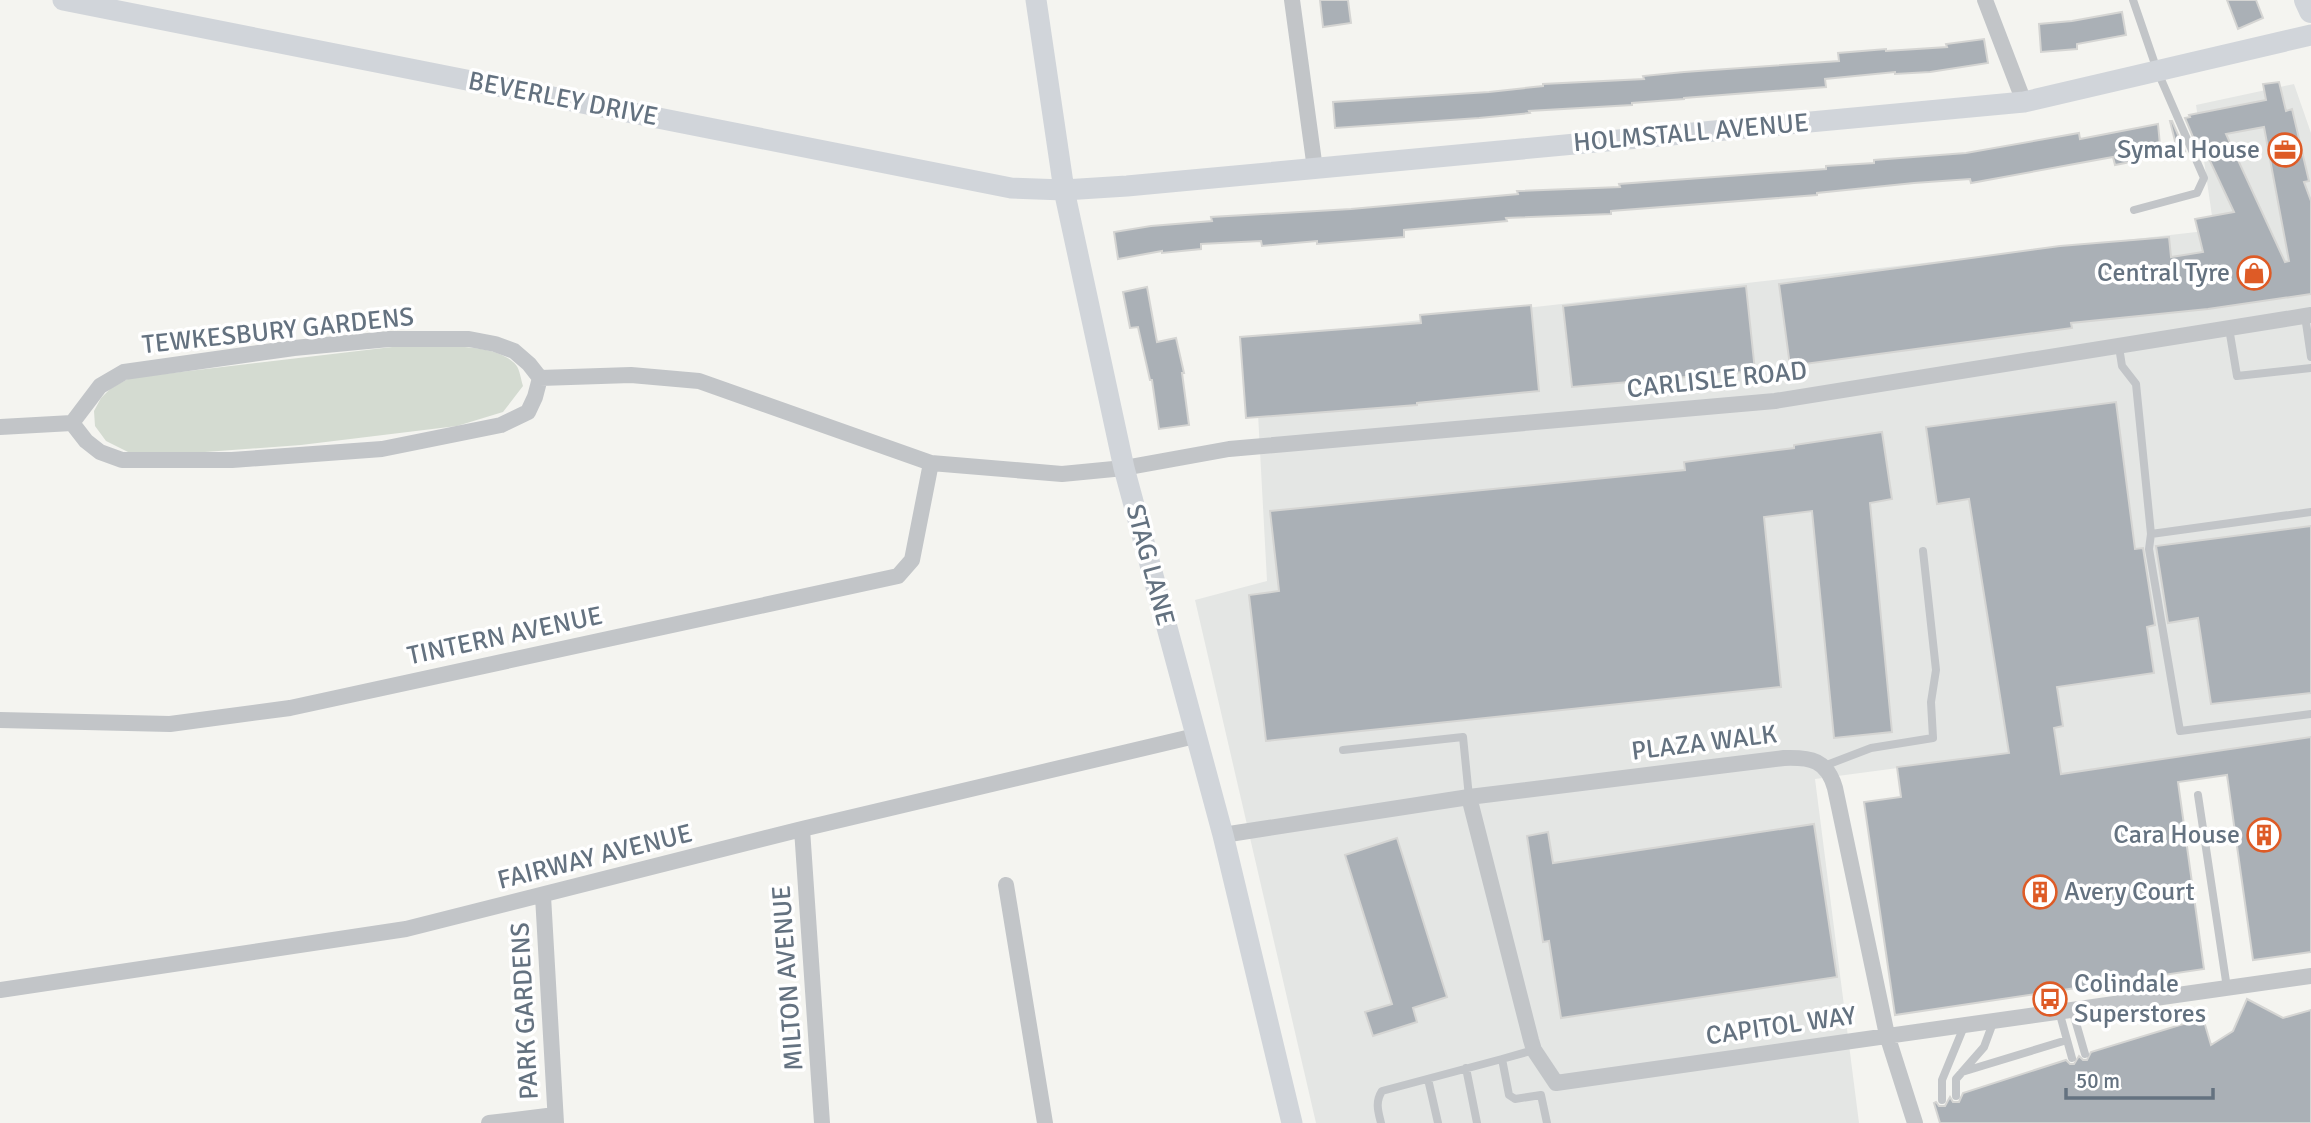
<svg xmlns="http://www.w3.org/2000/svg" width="2311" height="1123" viewBox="0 0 2311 1123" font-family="Signika,sans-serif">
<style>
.built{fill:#e4e6e4}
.green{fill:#d4dbd1}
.building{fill:#aab0b6;stroke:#d5d5d3;stroke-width:2;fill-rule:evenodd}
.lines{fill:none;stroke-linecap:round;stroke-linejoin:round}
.lane{stroke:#c2c5c8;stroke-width:8}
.street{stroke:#c2c5c8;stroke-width:16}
.secondary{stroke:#d1d5da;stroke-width:21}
.primary{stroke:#d1d5da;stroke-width:24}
.labels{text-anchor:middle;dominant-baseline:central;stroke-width:7;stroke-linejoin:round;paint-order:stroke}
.street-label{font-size:26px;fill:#647280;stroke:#fff}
.poi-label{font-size:26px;fill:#647280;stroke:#fff;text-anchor:end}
</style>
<rect width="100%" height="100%" fill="#f4f4f0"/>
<path class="built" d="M2294,84L2311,133V738L2061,774L2056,747L1815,779L1859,1123H1316L1195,600L1267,581L1254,339L2214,230L2196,105Z"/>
<path class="green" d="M392,347C422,347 495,340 516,365C520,370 521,380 523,386L503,412L457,426L301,445L205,452H128L106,441L95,426L94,411L101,398L111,388L130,378Z"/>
<path class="building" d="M1320,0H1348L1351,23L1323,27Z
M2227,0H2256L2263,18L2238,29Z
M2122,12L2126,35L2077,44V49L2041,52L2039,24L2072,21Z
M1984,39L1988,63L1930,72L1895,74V72L1825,79L1826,87L1684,98V99L1632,103V105L1529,111L1530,113L1479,118L1335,128L1333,102L1489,92L1543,86V84L1644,79L1643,76L1684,72L1839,61L1838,53L1886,49V51L1947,47L1946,44Z
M2279,82L2286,111L2292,109L2309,181L2304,182L2311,201V294L2208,309L2071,323L2072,328L1790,366L1779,284L2060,246L2169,237L2171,257L2203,252L2195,219L2234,212L2204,148L2198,149L2185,118L2190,117L2189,115L2266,100L2263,84ZM2264,127L2289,261L2285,262L2226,134Z
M2170,121H2172L2185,151L2178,153Z
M2158,124L2161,156L2115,165L2113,157L1971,183L1970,179L1914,183L1817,193V195L1611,211V214L1506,218L1507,221L1404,230V237L1366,240L1317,244V241L1262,246L1261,241L1201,244V249L1162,253V251L1118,259L1114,232L1151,226L1212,221L1211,217L1351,209L1518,194L1517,191L1620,187L1619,184L1826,169V166L1874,163V160L1966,153L2079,133L2080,139Z
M1746,286L1755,371L1572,387L1563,306Z
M1147,287L1157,342L1176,338L1184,373H1182L1189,425L1159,429L1152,380H1150L1138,327L1130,328L1123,292Z
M1531,305L1539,391L1417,403V405L1246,418L1240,337L1421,323L1420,315Z
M2116,402L2135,549L2143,548L2155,625L2147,627L2154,673L2057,687L2063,726L2054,728L2061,774L2311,737V952L2253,960L2227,775L2178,782L2204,969L1895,1015L1864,802L1901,797L1897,767L2009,753L1969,499L1937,504L1926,427Z
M1882,432L1892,499L1870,503L1892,732L1834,738L1812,511L1764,517L1781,687L1266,741L1249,595L1279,591L1270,511L1685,470L1684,462L1794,448V445Z
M2311,526V693L2211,704L2198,618L2168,623L2156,546Z
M1814,824L1837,977L1561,1018L1549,941L1543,942L1527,836L1548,832L1553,863Z
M1397,838L1447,997L1413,1008L1417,1022L1373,1036L1365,1012L1392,1004L1345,855Z
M2247,999L2283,1018L2311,1010V1123H1940L1934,1103L1936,1102L1939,1106H1945L1950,1097L1953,1102H1959L1963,1093L2066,1060L2070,1064H2074L2079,1056L2083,1060H2087L2091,1052L2203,1018L2211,1045L2233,1031Z"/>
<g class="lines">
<path class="lane" d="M2133,0L2157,70L2204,178L2197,193L2134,210
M2305,316L2311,357
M2229,328L2237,376L2311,368
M2119,347L2122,366L2136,384L2151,534L2149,549L2180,731L2311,714
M2151,534L2311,512
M1343,750L1463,737L1469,797
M1824,766L1871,748L1933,738L1931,702L1936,670L1923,551
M2198,795L2227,988
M2072,1009L2085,1054
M2059,1011L2072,1058
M1502,1059L1534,1050
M1466,1068L1477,1123
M1962,1072L2067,1040
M1428,1079L1438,1123
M1956,1096V1079L1984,1047L1994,1020
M1942,1100V1080L1965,1024
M1381,1123C1378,1111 1375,1102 1382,1091L1502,1059L1509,1095L1515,1099L1541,1095L1547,1123"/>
<path class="street" d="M1292,0L1315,169
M1985,0L2024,102
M540,378L631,375L699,381L931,463L1062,474L1124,468L1229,449L1775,401L2311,315
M72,423L86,441L100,452L122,460H232L382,449L501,425L528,412L535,397L540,378
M72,423L100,386L124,372L294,348L389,339H469L495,344L514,351L529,364L540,378
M0,427L72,423
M0,720L170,724L290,708L898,576L912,560L931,463
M1469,797L1531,1040L1534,1050L1556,1083L2311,976
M802,829L822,1123
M1223,835L1469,797L1784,758C1811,757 1827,760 1835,788L1887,1035L1915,1123
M1006,885L1045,1123
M543,896L556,1123
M0,990L406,929L802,829L1195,736
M489,1123L555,1115"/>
<path class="secondary" d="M63,0L1011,188L1064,190L1127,186L2024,102L2311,35
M1036,0L1064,190L1124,468L1223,835L1292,1123"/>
<path class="primary" d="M2306,0L2311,11"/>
</g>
<defs>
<symbol id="office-ring" viewBox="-11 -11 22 22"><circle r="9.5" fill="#fff" stroke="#de5b26" stroke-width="1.5"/><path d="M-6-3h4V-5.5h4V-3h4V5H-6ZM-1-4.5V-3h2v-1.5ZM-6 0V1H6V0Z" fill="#de5b26"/></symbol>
<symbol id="shop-ring" viewBox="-11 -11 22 22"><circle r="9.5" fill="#fff" stroke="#de5b26" stroke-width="1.5"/><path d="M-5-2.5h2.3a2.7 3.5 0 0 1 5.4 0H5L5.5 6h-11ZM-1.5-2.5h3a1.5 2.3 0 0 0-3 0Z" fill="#de5b26"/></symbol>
<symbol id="building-ring" viewBox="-11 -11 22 22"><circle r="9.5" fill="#fff" stroke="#de5b26" stroke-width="1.5"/><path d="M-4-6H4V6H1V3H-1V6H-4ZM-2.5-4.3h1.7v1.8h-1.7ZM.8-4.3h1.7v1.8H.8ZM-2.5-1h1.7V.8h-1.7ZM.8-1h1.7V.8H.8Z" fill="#de5b26"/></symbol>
<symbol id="bus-ring" viewBox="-11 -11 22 22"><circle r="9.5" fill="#fff" stroke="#de5b26" stroke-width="1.5"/><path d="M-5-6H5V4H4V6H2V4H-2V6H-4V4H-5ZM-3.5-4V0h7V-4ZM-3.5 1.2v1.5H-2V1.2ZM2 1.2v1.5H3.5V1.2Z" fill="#de5b26"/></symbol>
</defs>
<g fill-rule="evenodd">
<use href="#office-ring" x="2266" y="131" width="38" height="38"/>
<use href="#shop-ring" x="2235" y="254" width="38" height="38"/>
<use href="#building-ring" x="2245" y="816" width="38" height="38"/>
<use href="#building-ring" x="2021" y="873" width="38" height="38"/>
<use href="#bus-ring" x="2031" y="980" width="38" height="38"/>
</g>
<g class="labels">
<g class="street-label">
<text transform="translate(563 99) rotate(11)">BEVERLEY DRIVE</text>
<text transform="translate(1691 133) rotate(-5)">HOLMSTALL AVENUE</text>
<text transform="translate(278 331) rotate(-6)">TEWKESBURY GARDENS</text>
<text transform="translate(1717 380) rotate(-6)">CARLISLE ROAD</text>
<text transform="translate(1150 565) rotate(75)">STAG LANE</text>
<text transform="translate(505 636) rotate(-12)">TINTERN AVENUE</text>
<text transform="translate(1704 743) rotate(-7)">PLAZA WALK</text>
<text transform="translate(595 857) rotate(-14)">FAIRWAY AVENUE</text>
<text transform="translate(788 978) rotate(-94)">MILTON AVENUE</text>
<text transform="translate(525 1011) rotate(-93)">PARK GARDENS</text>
<text transform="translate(1781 1026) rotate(-8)">CAPITOL WAY</text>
</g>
<g class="poi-label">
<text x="2260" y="150">Symal House</text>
<text x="2230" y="273">Central Tyre</text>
<text x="2240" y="835">Cara House</text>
<text x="2064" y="892" text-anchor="start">Avery Court</text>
<text x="2074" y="984" text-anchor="start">Colindale<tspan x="2074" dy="30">Superstores</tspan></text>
</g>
</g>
<path d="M2066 1088v10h147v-10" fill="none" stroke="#647280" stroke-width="3.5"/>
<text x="2076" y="1088" font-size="21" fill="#647280" stroke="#ffffff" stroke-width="5" paint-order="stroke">50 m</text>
</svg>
